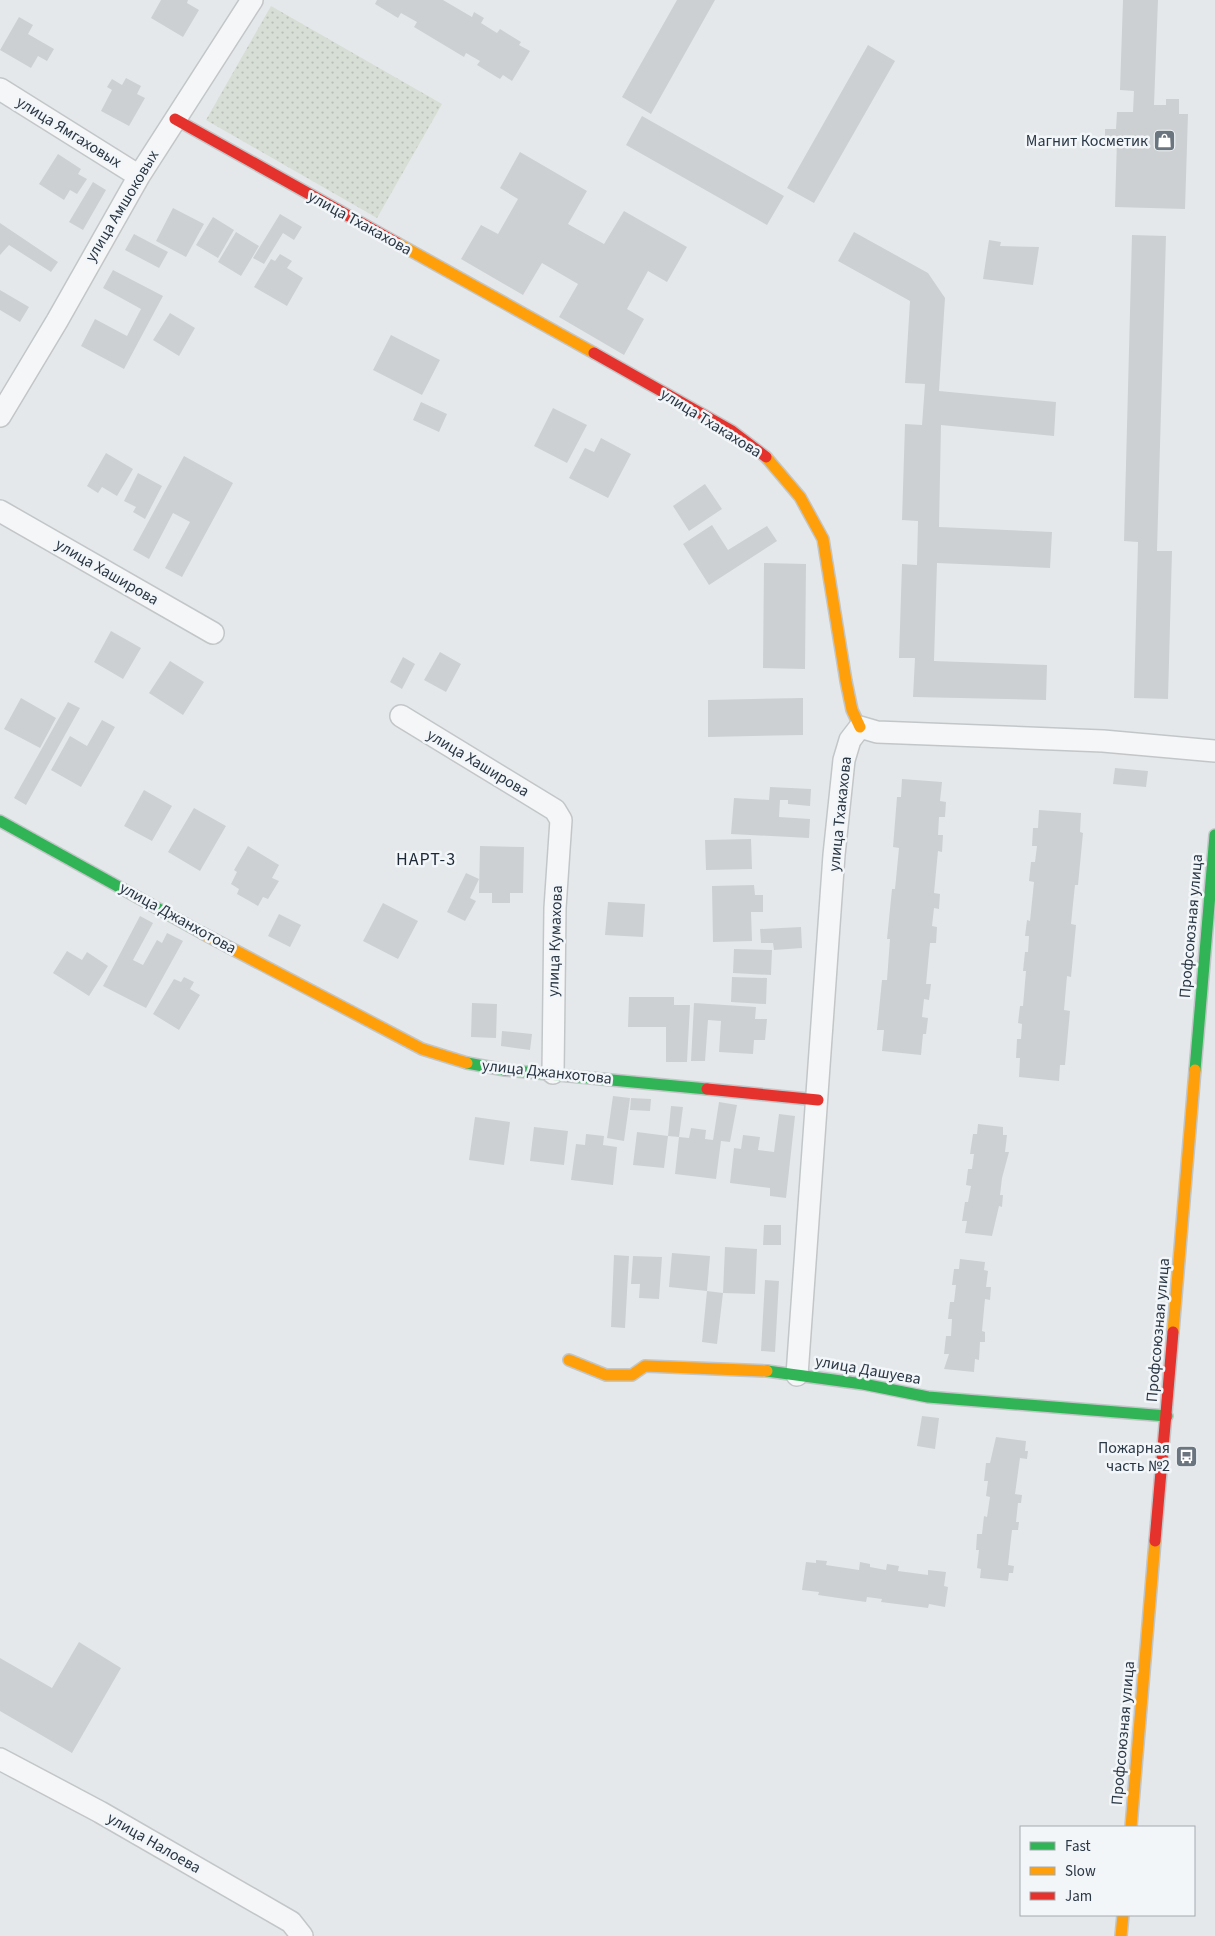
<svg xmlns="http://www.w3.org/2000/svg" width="1215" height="1936" viewBox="0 0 1215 1936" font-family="'Source Sans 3',sans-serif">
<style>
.park{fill:url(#park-dots)}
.building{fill:#cdd0d3}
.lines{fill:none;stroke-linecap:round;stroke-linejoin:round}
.street-casing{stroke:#c3c6c8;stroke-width:24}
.fast-casing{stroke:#c3c6c8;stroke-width:14}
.slow-casing{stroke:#c3c6c8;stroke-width:14}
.jam-casing{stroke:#c3c6c8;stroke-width:14}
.street{stroke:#f5f6f7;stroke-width:21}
.fast{stroke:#30b455;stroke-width:11}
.slow{stroke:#ff9f0a;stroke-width:11}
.jam{stroke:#e5322d;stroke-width:11}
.labels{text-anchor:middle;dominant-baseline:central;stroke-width:5;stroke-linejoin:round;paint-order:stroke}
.street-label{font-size:16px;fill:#2a3745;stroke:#f3f6f9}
.poi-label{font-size:16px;fill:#2a3745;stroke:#f3f6f9;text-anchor:end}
.neighbourhood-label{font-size:18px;letter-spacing:1px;fill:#1c2836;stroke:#f3f6f9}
</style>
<defs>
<pattern id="park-dots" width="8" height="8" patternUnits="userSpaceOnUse" patternTransform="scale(1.25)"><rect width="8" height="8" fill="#d7ded5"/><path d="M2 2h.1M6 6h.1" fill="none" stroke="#b9bfb8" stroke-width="1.8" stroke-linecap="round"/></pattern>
</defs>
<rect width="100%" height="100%" fill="#e5e8ea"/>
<path class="park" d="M271,6L442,104L377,218L206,120Z"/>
<path class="building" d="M161,0H188L187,3L199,10L183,37L151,18Z
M377,0H443L472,17L474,12L484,18L481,23L497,33L500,29L521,42L519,45L530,51L512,81L503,75L500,79L477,65L480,61L466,53L464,57L414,27L417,22L401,13L398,18L375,4Z
M677,0H715L651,114L622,97Z
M1123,0H1158L1154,105H1166V99H1179V114H1188L1185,209L1115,207L1117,140L1105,139V129H1116L1117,112H1133L1134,91L1120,90Z
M19,17L33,25L28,34L54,49L47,61L38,56L31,68L0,50Z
M868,45L895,61L814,203L787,188Z
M126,78L141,86L137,94L145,98L129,126L101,111L112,90L107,87L112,79L122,85Z
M642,116L784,196L767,225L626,145Z
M520,152L587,191L568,224L604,244L624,211L687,247L667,282L648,271L627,309L644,319L624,355L559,317L578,284L542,263L523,295L461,259L481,225L498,234L518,199L500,188Z
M58,154L81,169L78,174L87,179L77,194L70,190L64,200L39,184Z
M93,182L106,190L83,230L69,222Z
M173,208L204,224L186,257L156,241Z
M280,214L302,227L294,240L283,233L264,264L253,258Z
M213,217L234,230L218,258L196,245Z
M0,223L58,262L51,272L9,245L0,255Z
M236,232L259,246L241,276L218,262Z
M854,232L928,273L945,298L939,391L1056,402L1054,436L941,425L939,527L1052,532L1050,568L937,563L934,661L1047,665L1046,700L913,697L915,658H899L902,564L917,565L918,521L902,520L905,424L922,425L925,384L905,383L910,301L838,261Z
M134,234L168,252L159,268L125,250Z
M1132,235L1166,236L1157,551H1172L1168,699L1134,698L1138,542L1124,541Z
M989,240L1001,242L1000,246L1039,247L1033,285L983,279Z
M280,254L292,261L287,268L303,278L287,306L254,287L271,259L275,261Z
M113,270L163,296L124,369L81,346L95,319L127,336L141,309L103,288Z
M0,290L29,307L20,322L0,310Z
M170,313L195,328L179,356L153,340Z
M391,335L440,360L422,395L373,370Z
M421,402L447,414L439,432L413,420Z
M553,408L587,425L567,463L534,446Z
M601,438L631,454L608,498L569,478L585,448L594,452Z
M106,453L133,469L117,496L102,487L98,493L87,486Z
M184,456L233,483L182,577L165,568L190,522L173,513L149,559L133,550Z
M138,473L162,486L145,519L133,512L136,507L124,501Z
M705,484L722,509L689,531L673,506Z
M712,525L728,550L767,526L777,541L709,585L683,544Z
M764,563L806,564L805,669L763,668Z
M111,631L141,648L123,679L94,662Z
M440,652L461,664L446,692L424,680Z
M403,657L415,664L402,689L390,682Z
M170,661L204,682L183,715L149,693Z
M21,698L56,718L40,748L4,729Z
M803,698V735L708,737V700Z
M68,702L80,708L26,805L14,798Z
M102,720L115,727L81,787L51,770L70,736L87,746Z
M1115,768L1148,771L1146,787L1113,784Z
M902,779L942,782L940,801L946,802L945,817H939L938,835H943L942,852L938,851L934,893L940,894L939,909L934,908L932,926L937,927L936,943H930L926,984H931L929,1000L924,999L922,1017L928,1018L926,1034H923L921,1055L882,1051L884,1030H877L882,980H887L890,939H887L892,889H895L899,848L893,847L897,797H901Z
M770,787L811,789L810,806L788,804V800H780L779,817L810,819L809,838L731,834L734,798L769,800Z
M144,790L172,806L152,841L124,826Z
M194,808L226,826L200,871L168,852Z
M1039,810L1081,813L1080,832L1083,833L1078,885H1075L1073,904L1071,924L1076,925L1071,977L1067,976L1064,1010L1070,1011L1065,1065H1060L1059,1081L1019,1077L1020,1058H1016L1017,1039H1021L1022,1024L1018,1023L1020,1006H1023L1026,971H1023L1025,952H1028L1029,936H1025L1027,920L1030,921L1034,882L1029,881L1031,862H1035L1037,846H1032L1033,828H1038Z
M751,839L752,869L706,870L705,840Z
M248,846L279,865L272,878L279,881L268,899L263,897L258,906L237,894L239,889L231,884L237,872L234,870Z
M480,846L524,847L523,893H510V903H492V893H479Z
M466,873L479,879L470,898L476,901L465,921L447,912Z
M754,885L755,895H763V912H751L752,941L713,942L712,886Z
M608,902L645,904L643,937L605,935Z
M383,903L418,921L398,959L363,941Z
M279,914L301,925L290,947L268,936Z
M140,916L153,923L133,960L143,965L157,940L162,943L167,933L183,941L146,1008L103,986Z
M801,927L802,948L774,950L773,943H761L760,929Z
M734,949L772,950L771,975L733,973Z
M67,951L82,960L87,952L108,966L89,996L53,973Z
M184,977L194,982L190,989L200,995L179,1030L153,1014L174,979L181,982Z
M732,977L767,978L766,1004L731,1002Z
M629,997H674V1005H690L687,1062H666V1027H628Z
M472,1003L497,1004L496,1038L471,1037Z
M694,1003L756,1007L755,1019H767L765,1040H754L753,1054L719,1052L721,1021L708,1020L705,1061H691Z
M502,1031L532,1034L530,1050L501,1046Z
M613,1096L630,1098L624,1141L607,1138Z
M631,1098L651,1099L650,1111L630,1110Z
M719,1102L737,1105L730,1142L721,1141L716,1179L675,1174L679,1137L689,1138L691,1128L706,1130L705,1139L713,1140Z
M671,1106L683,1107L679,1137L668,1136Z
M779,1114L795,1116L786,1198L770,1196V1188L730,1183L734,1148L741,1149L743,1135L760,1137L758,1150L774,1152Z
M475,1117L510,1122L504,1165L469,1160Z
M978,1124L1003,1127V1135H1007L1005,1152H1009L1002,1178L1000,1195H1003L1002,1207L999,1206L992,1236L965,1233L967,1221H962L965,1202H968L971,1186L966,1185L968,1169H972L974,1154H970L973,1134H977Z
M534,1127L568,1131L564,1165L530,1161Z
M637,1132L668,1136L664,1168L633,1165Z
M586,1134L604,1136L603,1145L617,1147L613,1185L571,1180L576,1144L585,1145Z
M764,1225H781V1245H763Z
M725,1247L757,1249L755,1294L723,1293Z
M672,1253L710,1256L707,1291L723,1293L717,1344L702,1342L707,1291L669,1287Z
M614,1255L629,1256L625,1328L611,1327Z
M633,1256L662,1257L659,1299L639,1298L640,1284H631Z
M960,1259L985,1262L984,1270L988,1271L986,1287H991L990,1300L985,1299L982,1331L985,1332V1342H980L979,1360L975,1359L974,1372L944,1369L949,1354H944L946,1336H951L952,1319H948L950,1302H954L956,1285H952L954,1269H959Z
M765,1280L779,1281L775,1352L761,1351Z
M922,1416L939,1418L935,1449L917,1446Z
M996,1437L1026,1441L1025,1451H1028L1027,1459L1020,1458L1015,1494L1022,1495L1021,1503H1018L1016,1522H1019L1018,1530H1012L1008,1565L1014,1566L1013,1573H1009L1008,1581L980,1578L981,1569L977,1568L979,1550H976L977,1534H982L984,1516L987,1517L990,1497L986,1496L988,1481H984L986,1463H990Z
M816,1560L827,1561L826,1565L859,1570L860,1562L870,1564V1567L886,1570L887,1564L899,1566L898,1571L928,1575V1570L946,1572L944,1586L948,1587L945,1607L929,1604L928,1608L881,1602L882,1599L867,1597L866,1602L818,1595L819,1592L802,1590L806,1562L816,1563Z
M79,1642L121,1668L72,1753L0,1711V1658L52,1688Z"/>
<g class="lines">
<defs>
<path id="street" d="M0,89L139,176
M0,416L57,321L139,176L252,0
M0,511L213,633
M401,716L555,810L561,820L555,908L553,1073
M797,1375L834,855L844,760L850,740L860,727L877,732L1103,741L1215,751
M0,1759L100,1812L291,1922L302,1936"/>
<path id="fast" d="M0,821L202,933
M467,1063L505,1070L707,1089
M1195,1070L1215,835
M767,1371L863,1384L928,1397L1167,1416"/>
<path id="slow" d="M397,243L594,353
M766,457L800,497L823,539L846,681L852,710L860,727
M202,933L422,1049L467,1063
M1173,1332L1195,1070
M569,1360L606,1375H632L645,1366L767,1371
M1131,1827L1155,1541
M1121,1936L1123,1915"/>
<path id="jam" d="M175,119L397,243
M594,353L732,431L766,457
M707,1089L818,1100
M1155,1541L1173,1332"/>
</defs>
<use href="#street" class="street-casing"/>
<use href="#fast" class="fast-casing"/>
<use href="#slow" class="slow-casing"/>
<use href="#jam" class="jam-casing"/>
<use href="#street" class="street"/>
<use href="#fast" class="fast"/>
<use href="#slow" class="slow"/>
<use href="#jam" class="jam"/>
</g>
<defs>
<symbol id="shop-square" viewBox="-11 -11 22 22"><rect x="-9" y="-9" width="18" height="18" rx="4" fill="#6b757f" stroke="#f3f6f9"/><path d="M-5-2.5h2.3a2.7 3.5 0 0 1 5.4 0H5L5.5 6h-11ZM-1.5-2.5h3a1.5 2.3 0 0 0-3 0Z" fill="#fff"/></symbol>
<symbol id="bus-square" viewBox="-11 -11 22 22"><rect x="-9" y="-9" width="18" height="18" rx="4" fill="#6b757f" stroke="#f3f6f9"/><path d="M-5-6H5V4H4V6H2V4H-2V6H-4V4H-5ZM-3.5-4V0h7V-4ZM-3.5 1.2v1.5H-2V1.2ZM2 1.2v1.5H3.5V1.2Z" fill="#fff"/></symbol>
</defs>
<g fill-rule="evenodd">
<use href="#shop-square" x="1152" y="128" width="25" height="25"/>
<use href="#bus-square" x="1174" y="1444" width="25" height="25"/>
</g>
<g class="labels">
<g class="street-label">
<text transform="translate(69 132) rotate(32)">улица Ямгаховых</text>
<text transform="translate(122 206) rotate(-59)">улица Амшоковых</text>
<text transform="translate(360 223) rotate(29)">улица Тхакахова</text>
<text transform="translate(711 423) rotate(32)">улица Тхакахова</text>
<text transform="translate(107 572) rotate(30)">улица Хаширова</text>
<text transform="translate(478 763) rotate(31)">улица Хаширова</text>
<text transform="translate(840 814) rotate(-84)">улица Тхакахова</text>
<text transform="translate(178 918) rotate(29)">улица Джанхотова</text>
<text transform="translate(1191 926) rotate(-85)">Профсоюзная улица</text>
<text transform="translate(555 941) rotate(-88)">улица Кумахова</text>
<text transform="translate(547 1072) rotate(6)">улица Джанхотова</text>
<text transform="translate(1158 1330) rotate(-85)">Профсоюзная улица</text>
<text transform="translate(868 1370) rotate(10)">улица Дашуева</text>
<text transform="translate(1123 1733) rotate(-85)">Профсоюзная улица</text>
<text transform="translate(154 1843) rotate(30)">улица Налоева</text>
</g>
<g class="poi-label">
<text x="1148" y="141">Магнит Косметик</text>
<text x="1170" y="1448">Пожарная<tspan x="1170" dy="18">часть №2</tspan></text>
</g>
<g class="neighbourhood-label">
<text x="426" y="859">НАРТ-3</text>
</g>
</g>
<rect x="1020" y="1826" width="175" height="90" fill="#f3f6f9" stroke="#a3aab1"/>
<rect x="1030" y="1842" width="25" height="8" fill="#30b455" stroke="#a3aab1"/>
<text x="1065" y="1851" font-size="15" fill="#2a3745">Fast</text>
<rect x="1030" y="1867" width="25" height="8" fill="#ff9f0a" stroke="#a3aab1"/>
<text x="1065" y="1876" font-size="15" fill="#2a3745">Slow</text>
<rect x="1030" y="1892" width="25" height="8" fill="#e5322d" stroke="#a3aab1"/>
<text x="1065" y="1901" font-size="15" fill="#2a3745">Jam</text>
</svg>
